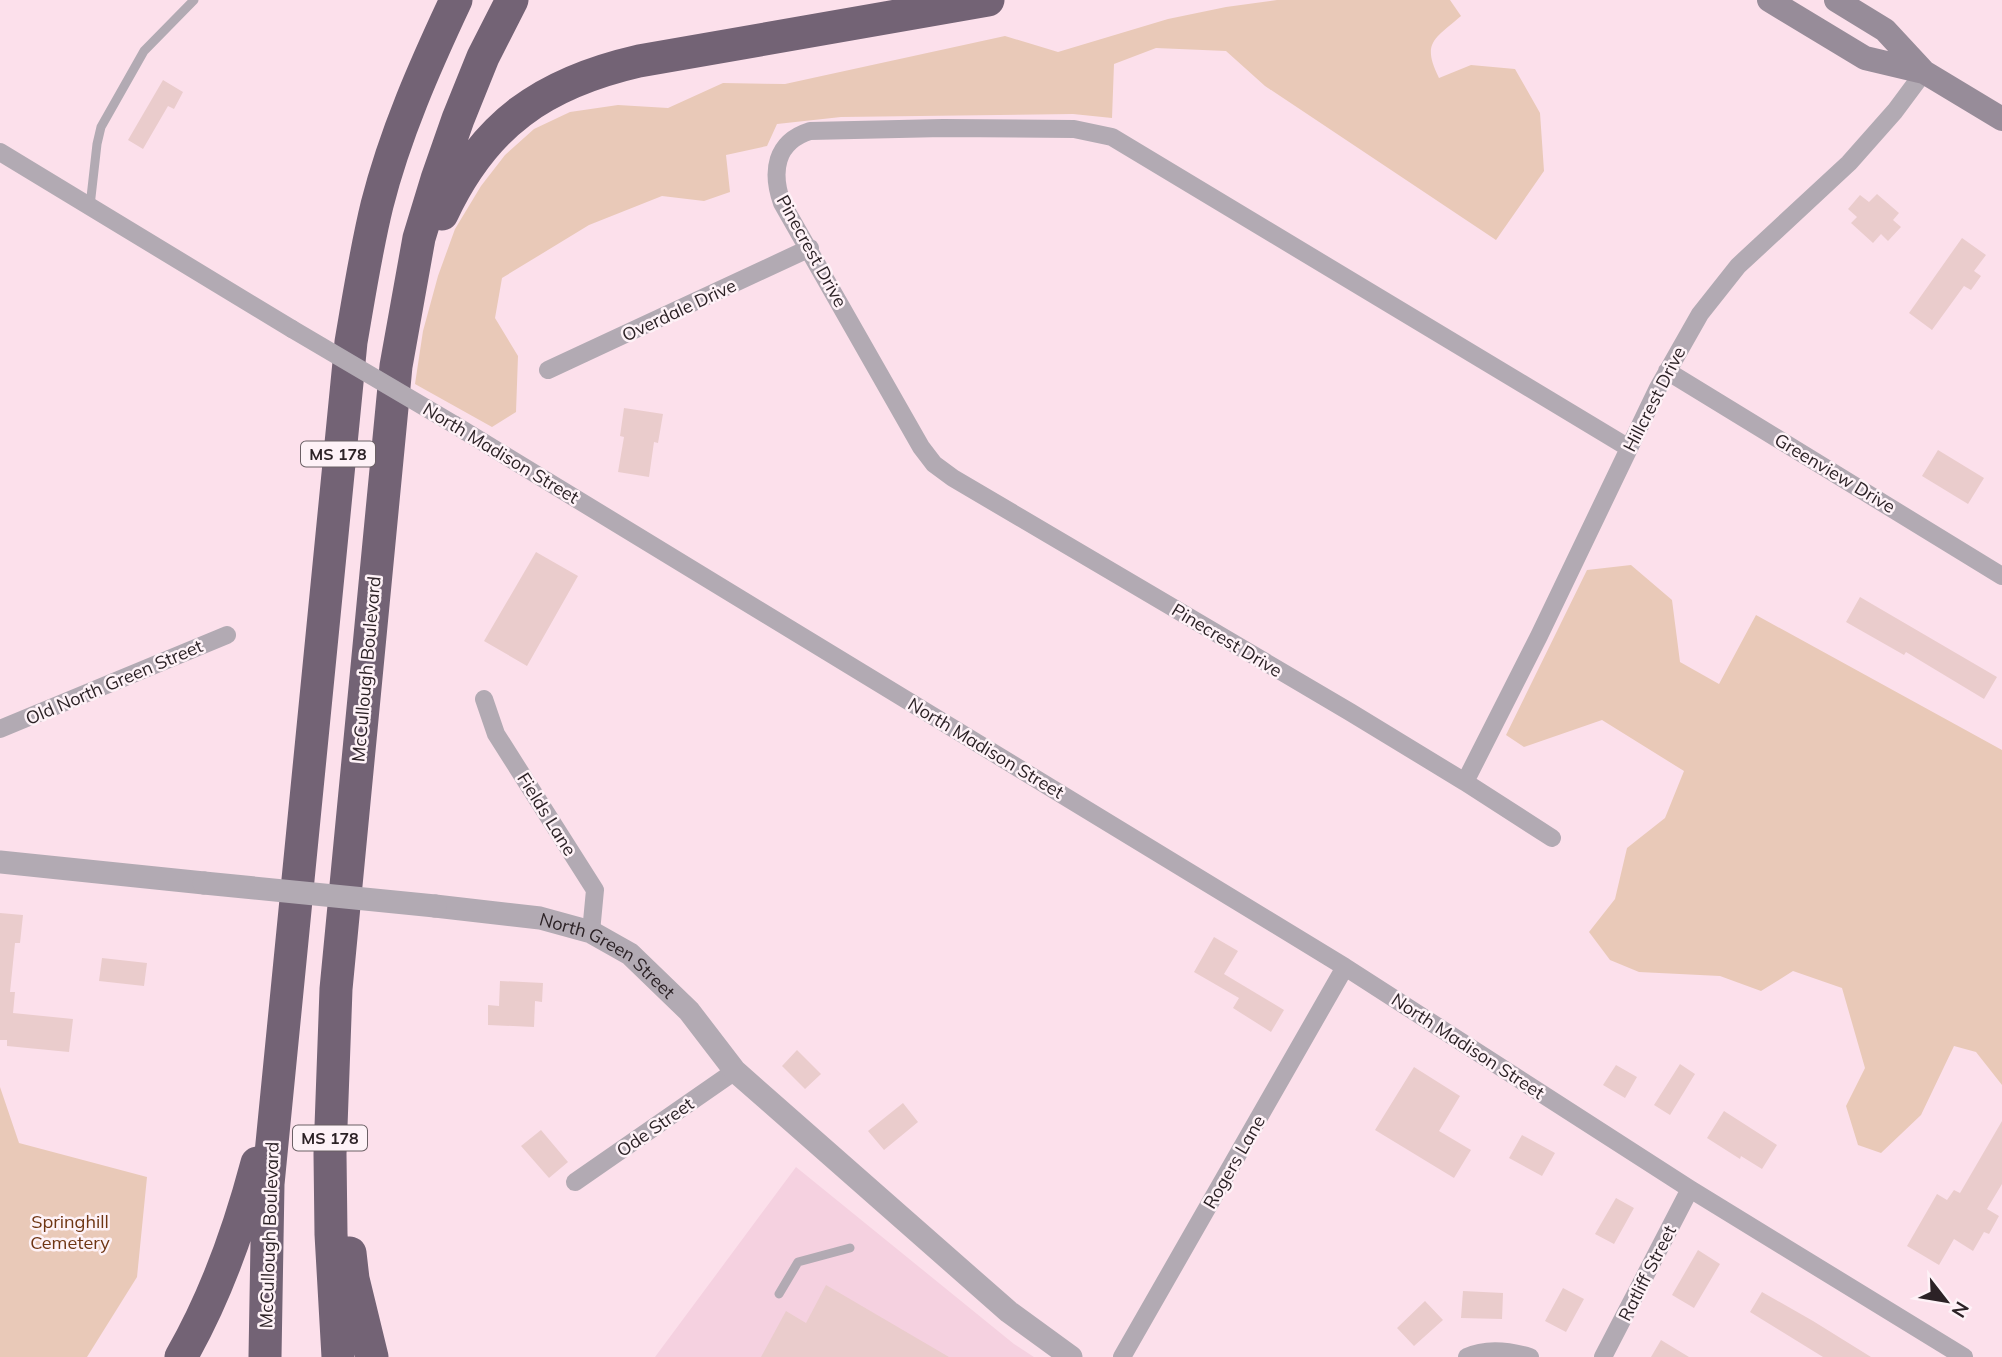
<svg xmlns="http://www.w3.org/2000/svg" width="2002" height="1357" viewBox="0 0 2002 1357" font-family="Mulish,sans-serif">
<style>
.built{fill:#f5d1e0}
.green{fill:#e9c9b8}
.building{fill:#eacccc}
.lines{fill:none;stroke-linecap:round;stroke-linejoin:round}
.service{stroke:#b2aab3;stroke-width:9}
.minor{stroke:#b2aab3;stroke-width:18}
.tertiary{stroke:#b2aab3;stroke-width:23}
.secondary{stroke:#978c99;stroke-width:24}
.motorway{stroke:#736375;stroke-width:33}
.minor-bridge{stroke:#b2aab3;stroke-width:18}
.tertiary-bridge{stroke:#b2aab3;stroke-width:23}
.labels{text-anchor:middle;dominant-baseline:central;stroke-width:5;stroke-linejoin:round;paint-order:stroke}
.shield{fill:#fef2f7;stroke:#6b6065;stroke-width:2}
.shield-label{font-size:16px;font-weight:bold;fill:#2c2226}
.street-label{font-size:18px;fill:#2c2226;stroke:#fef2f7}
.park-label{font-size:18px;fill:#6e3513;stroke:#fef2f7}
</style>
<rect width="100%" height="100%" fill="#fce0eb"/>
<path class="built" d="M796,1167L1014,1344L1034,1357H655Z"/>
<path class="green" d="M1277,0H1450L1461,16C1435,39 1421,42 1439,78L1471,65L1515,69L1540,113L1544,171L1496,240L1265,86L1226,51L1156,48L1114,64L1112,118L1073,114L841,117L777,124L767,146L726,155L730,192L704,201L662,196L589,225L502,278L495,318L518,356L516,412L492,427L415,384L423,331L438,276L455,229L481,186L505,155L534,129L570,112L618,105L668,108L723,83L785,84L1005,36L1058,52L1168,19L1226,7Z
M1631,565L1672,600L1680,662L1719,684L1756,615L2002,750V1085L1976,1052L1954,1046L1921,1115L1881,1153L1858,1145L1846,1106L1865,1068L1842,988L1793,971L1761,991L1720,976L1639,972L1610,960L1589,932L1615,899L1627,848L1665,818L1684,771L1602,720L1524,747L1506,735L1587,570Z
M0,1087L19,1143L147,1177L137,1277L87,1357H0Z"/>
<path class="building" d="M163,80L183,92L174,109L168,106L143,149L128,140Z
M1877,194L1899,213L1893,220L1901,227L1888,241L1881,234L1873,243L1851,223L1857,217L1848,209L1860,195L1869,202Z
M1962,238L1986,255L1974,271L1981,276L1971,290L1964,286L1932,330L1909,313Z
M624,408L663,414L658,443L654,442L649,477L618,472L624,437L620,436Z
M1938,450L1984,478L1968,504L1922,476Z
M536,552L578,576L527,666L484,641Z
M1860,597L1997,677L1984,699L1906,652L1904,655L1846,622Z
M0,913L23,915L20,943H15L10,992H15L13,1013L73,1019L69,1052L7,1046V1040H0Z
M1214,937L1238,951L1224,974L1284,1010L1271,1032L1233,1008L1239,998L1194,972Z
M102,958L147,963L144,986L99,981Z
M500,981L543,983L542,1002L535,1001L534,1027L488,1025V1005L499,1006Z
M797,1050L821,1074L805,1089L782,1066Z
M1680,1064L1695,1074L1670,1115L1654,1105Z
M1616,1065L1637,1077L1625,1098L1603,1085Z
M1414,1067L1460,1096L1439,1131L1471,1150L1454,1178L1375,1130Z
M903,1103L918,1122L884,1150L868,1131Z
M1724,1111L1777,1145L1762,1169L1741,1156L1740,1159L1707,1138Z
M2002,1121V1184L1987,1209L1999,1216L1989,1234L1984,1232L1973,1251L1954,1239L1939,1265L1907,1246L1937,1194L1947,1200L1954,1190L1960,1193Z
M541,1130L568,1162L549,1178L521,1146Z
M1522,1135L1555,1153L1542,1176L1509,1158Z
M1616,1198L1634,1208L1614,1244L1595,1234Z
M1698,1250L1720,1264L1694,1308L1672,1295Z
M826,1285L949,1357H761L786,1311L806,1323Z
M1563,1288L1584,1299L1566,1332L1545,1321Z
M1463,1291L1503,1293L1502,1319L1461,1318Z
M1762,1292L1813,1321L1871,1357H1823L1750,1312Z
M1425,1301L1443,1320L1414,1346L1397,1328Z
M1661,1340L1689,1357H1651Z"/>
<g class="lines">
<path class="service" d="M90,206L97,144L101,127L144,51L194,0
M779,1294L798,1262L850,1248"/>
<path class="minor" d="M0,152L292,329
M548,370L810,248
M1667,371L2002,576
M455,425L1345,967L1690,1189L1964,1357
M484,699L496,734L595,890L591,932
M0,729L227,635
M1465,782L1539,636L1658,388L1700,314L1738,266L1849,163L1895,111L1924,72
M1552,838L1465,782L1350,712L953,478L934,464L921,447L782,203C771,172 775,142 810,131L943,128L1074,129L1112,137L1629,448
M575,1182L735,1071
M1122,1357L1345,967
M1467,1357C1486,1348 1510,1351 1530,1357
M1603,1357L1690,1189"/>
<g class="tertiary">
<path d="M0,862L204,883"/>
<path id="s1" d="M435,906L540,918L591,932L630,954L689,1011L735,1071L1009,1312L1071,1357"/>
</g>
<path class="secondary" d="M1769,0L1865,58L1924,72
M1836,0L1885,30L1924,72L2002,119"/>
<path class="motorway" d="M442,214C484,124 543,83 639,61L988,0
M350,1253L353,1279L372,1357
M181,1357C216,1296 239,1231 257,1163
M265,1357L268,1184L351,342C359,296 366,250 377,205C395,134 425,66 456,0
M338,1357L331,1234L330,1154L336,989L396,366L419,238L437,179L458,119L483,57L512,0"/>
<path class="minor-bridge" d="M292,329L455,425"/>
<path class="tertiary-bridge" d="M204,883L435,906"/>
</g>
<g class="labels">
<g class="shield">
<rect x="301" y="441.5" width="74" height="25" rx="5"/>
<rect x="293" y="1125.5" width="74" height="25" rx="5"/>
</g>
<g class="shield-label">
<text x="338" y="454">MS 178</text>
<text x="330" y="1138">MS 178</text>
</g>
<g class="street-label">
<text transform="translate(812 251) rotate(61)">Pinecrest Drive</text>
<text transform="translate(679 310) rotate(-25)">Overdale Drive</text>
<text transform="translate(1654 399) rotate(-63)">Hillcrest Drive</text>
<text transform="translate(501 453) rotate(31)">North Madison Street</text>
<text transform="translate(1835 473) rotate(31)">Greenview Drive</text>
<text transform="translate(1227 640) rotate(31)">Pinecrest Drive</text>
<text transform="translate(366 669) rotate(-85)">McCullough Boulevard</text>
<text transform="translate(114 682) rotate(-23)">Old North Green Street</text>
<text transform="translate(986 748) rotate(31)">North Madison Street</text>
<text transform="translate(547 814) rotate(58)">Fields Lane</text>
<text stroke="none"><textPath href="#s1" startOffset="184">North Green Street</textPath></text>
<text transform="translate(1468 1046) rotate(33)">North Madison Street</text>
<text transform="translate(655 1127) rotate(-35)">Ode Street</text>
<text transform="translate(1234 1162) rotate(-60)">Rogers Lane</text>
<text transform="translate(269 1235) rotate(-88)">McCullough Boulevard</text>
<text transform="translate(1647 1273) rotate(-63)">Ratliff Street</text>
</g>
<g class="park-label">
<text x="70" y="1221">Springhill<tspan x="70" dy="21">Cemetery</tspan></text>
</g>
</g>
<g transform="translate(1946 1301) rotate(121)" stroke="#fef2f7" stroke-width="5" paint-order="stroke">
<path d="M0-5L12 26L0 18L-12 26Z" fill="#2c2226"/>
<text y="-10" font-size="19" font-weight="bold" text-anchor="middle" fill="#2c2226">N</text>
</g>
</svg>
